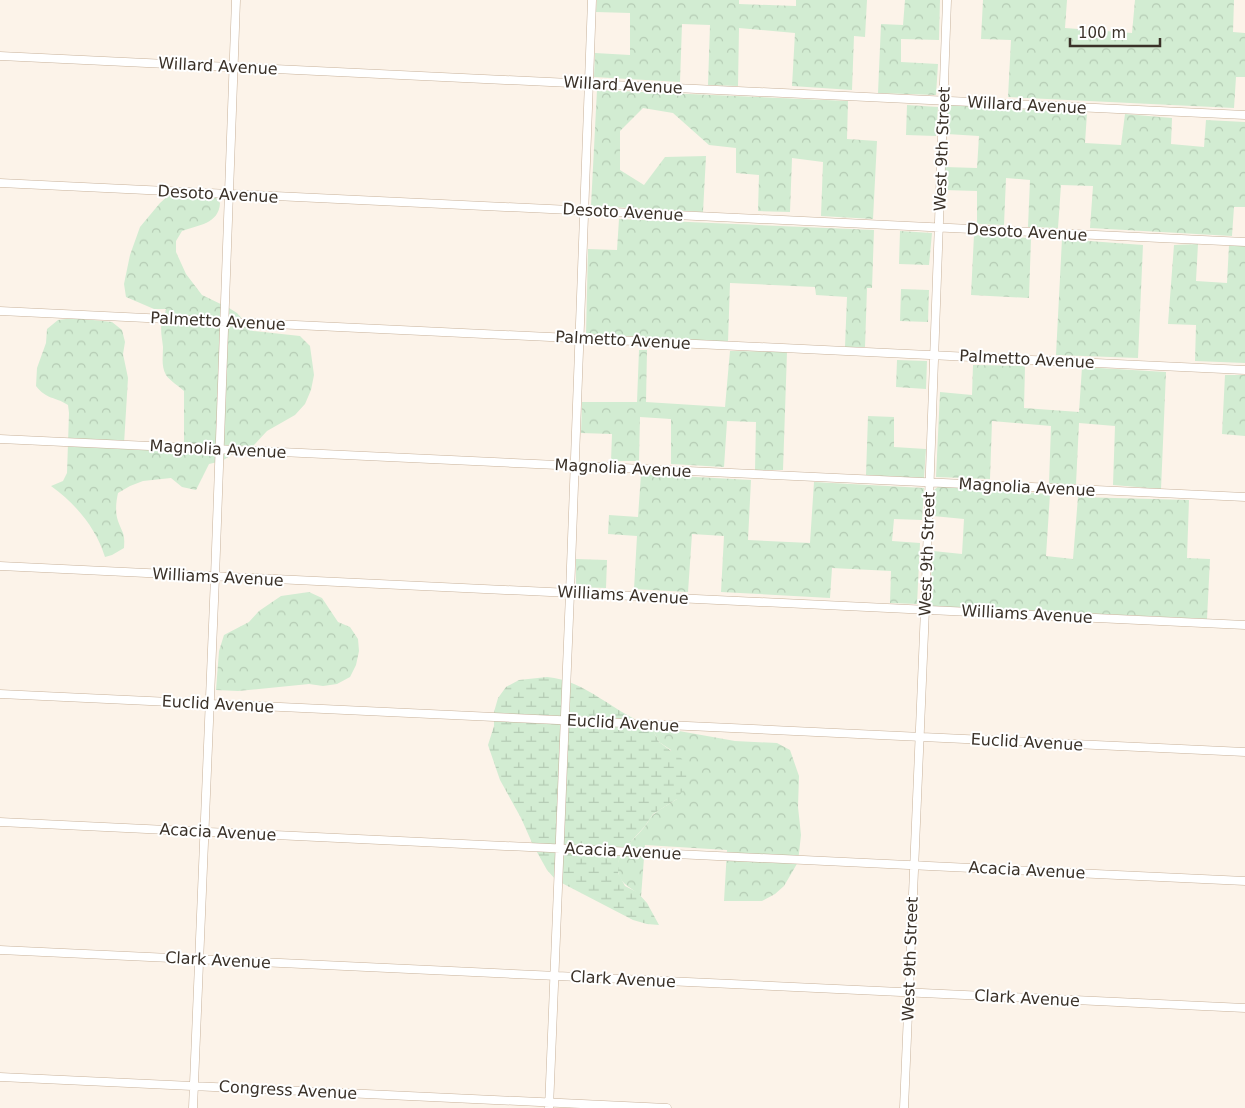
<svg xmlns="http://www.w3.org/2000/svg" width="1245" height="1108" viewBox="0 0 1245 1108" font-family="'DejaVu Sans',sans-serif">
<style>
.forest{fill:url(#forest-crowns)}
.wetland{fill:url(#wetland-marsh)}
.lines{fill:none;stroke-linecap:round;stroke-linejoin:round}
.minor-casing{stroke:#c8b29b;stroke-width:9}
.minor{stroke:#fff;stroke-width:8}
.labels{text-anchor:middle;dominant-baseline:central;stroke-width:4;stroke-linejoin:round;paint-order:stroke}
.street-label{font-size:16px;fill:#3a3128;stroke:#fff}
</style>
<defs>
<pattern id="forest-crowns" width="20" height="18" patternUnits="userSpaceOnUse" patternTransform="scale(1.25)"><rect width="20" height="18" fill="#d2ecd2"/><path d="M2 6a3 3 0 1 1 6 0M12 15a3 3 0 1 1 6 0" fill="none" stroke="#b5cbb4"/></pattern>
<pattern id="wetland-marsh" width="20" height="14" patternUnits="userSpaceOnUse" patternTransform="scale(1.25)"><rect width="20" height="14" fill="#d2ecd2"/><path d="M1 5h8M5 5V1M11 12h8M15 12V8" fill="none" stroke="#b5cbb4"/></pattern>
</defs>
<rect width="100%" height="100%" fill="#fcf3e9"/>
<path class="forest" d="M597,0H739V4L796,6V0H867L865,37L854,36L852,90L792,86L795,33L739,28L738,86L708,85L710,25L682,24L680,82L594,77L595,53L630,55V13L596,12Z
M905,0H940L939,40L901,39V62L938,64L936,95L878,93L881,24L903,25Z
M983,0H1067L1065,28L1132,33L1135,0H1234L1233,32L1245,33V77H1236L1234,108L1008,97L1011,40L981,39Z
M597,90L848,101L847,139L877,141L873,219L821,216L823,162L792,158L790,212L758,211L759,175L736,173V148L709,145L673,113L643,108L620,131V170L644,185L665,157L706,156L703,212L591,206Z
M907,105L938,107L936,136L906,135Z
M948,105L1087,113L1085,143L1121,145L1125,114L1172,118L1171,144L1204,147L1206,120L1245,122V207H1234L1232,236L1090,228L1093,186L1061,185L1058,228L1028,227L1030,180L1006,178L1004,225L977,224V191L944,190L945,167L977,168L979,136L947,134Z
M170,194C185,196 199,195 214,195L220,203C219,224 198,225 182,231L176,241V252L186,274L202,295L229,308L237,313L253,331L300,336L310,346L314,375L311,390L305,404L295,415L267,431L253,446L242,448L222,461L209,464L196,490L182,487L171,478L143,481L130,486L118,493C116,502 115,512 118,521C123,535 125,532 124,548L112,555L105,557C96,528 76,504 51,486L63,481L67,473L69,413L68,405C54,396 47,400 36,386L37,368L46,343L47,329L58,320L74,318L112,322L122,330L125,342L123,354L128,378L124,444L184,447V391C178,385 171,382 166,375C161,366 163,357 163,347C162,337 160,331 162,320H164L166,309H154L126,297L124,284L130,255L140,227L160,203Z
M619,219L874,230L872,288H867L865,347H845L847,297L816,295L815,287L730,283L728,342L586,334L588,249L617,250Z
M900,231L932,233L929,265L899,264Z
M974,235L1031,238L1029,298L971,295Z
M1062,239L1143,245L1138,358L1056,355Z
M1198,244L1196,281L1227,283L1229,245L1245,246V363L1195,361L1196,325L1168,324L1174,245Z
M901,289L929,290L928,322L900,321Z
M639,350H647L646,402L725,407L730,351L787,352L783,470H755L756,422L727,421L724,467L671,464V419L640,417L639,461H611L612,434L581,433L582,402H637Z
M897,360L927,361L926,389L896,387Z
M973,365L1025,366L1024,408L1079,412L1082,367L1166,372L1161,489L1113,485L1115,426L1079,423L1076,484H1049L1051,426L992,421L990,479L936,477L940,392L972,395Z
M1225,375H1245V436L1222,434Z
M868,416L894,417V447L926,449L924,478L866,475Z
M641,474L751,480L748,540L810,543L814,482L924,488L922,520L894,519L892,541L920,543L917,604L890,603L891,571L832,568L830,598L721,592L724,536L692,534L688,592L634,589L637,536L608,534L609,515L638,517Z
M939,486L1050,494L1046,556L1073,559L1078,497L1189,500L1187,558L1210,559L1207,619L929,606L933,551L962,554L964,519L933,516L934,490Z
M576,559L607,560L606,588L576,587Z
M309,592L322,598L338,622L350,627L358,639L359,651L356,665L350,677L337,684L323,686L309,684L238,691L216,690L219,651L224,635L249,622L259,611L281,596Z
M651,726L735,741L777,743L790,750L799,776L798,807L801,835L798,862L784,886L775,894L762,901H724L727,850L645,845L641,897C634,888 621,886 618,872C615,852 635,840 645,826C648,823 650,817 654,814C661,808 670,804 677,799L671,750L659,742Z"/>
<path class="wetland" d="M547,677C586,680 615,714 651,726L659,742L682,759L687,774L685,787L677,799L653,814L645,826L626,847L619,859L618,873L625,886L637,892L647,903L659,925L647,924L633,920L556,880L547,870L533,845L521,818L500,780L488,745L494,726V712L498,698L506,687L519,680Z"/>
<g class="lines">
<defs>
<path id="minor" d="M0,56L1245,115
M0,183L1245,242
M0,311L1245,370
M0,439L1245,497
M0,566L1245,625
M0,694L1245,752
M0,822L1245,881
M0,950L1245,1008
M0,1077L667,1108
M193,1108L215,577L236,0
M549,1108L570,593L592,0
M904,1108L925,609L947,0"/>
</defs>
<use href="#minor" class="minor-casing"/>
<use href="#minor" class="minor"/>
</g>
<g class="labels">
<g class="street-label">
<text transform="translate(218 66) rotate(3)">Willard Avenue</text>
<text transform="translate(623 85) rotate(3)">Willard Avenue</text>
<text transform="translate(1027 105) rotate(3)">Willard Avenue</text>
<text transform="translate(942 149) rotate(-88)">West 9th Street</text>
<text transform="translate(218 194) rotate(3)">Desoto Avenue</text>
<text transform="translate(623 212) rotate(3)">Desoto Avenue</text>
<text transform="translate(1027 232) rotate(3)">Desoto Avenue</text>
<text transform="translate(218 321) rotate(3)">Palmetto Avenue</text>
<text transform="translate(623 340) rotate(3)">Palmetto Avenue</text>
<text transform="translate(1027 359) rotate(3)">Palmetto Avenue</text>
<text transform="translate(218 449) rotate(3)">Magnolia Avenue</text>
<text transform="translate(623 468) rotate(3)">Magnolia Avenue</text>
<text transform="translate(1027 487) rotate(3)">Magnolia Avenue</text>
<text transform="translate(927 554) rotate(-88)">West 9th Street</text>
<text transform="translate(218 577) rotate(3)">Williams Avenue</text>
<text transform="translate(623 595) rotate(3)">Williams Avenue</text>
<text transform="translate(1027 614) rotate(3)">Williams Avenue</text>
<text transform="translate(218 704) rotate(3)">Euclid Avenue</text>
<text transform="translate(623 723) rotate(3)">Euclid Avenue</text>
<text transform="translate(1027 742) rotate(3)">Euclid Avenue</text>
<text transform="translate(218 832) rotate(3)">Acacia Avenue</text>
<text transform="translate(623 851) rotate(3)">Acacia Avenue</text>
<text transform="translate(1027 870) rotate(3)">Acacia Avenue</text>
<text transform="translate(910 959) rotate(-88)">West 9th Street</text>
<text transform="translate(218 960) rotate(3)">Clark Avenue</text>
<text transform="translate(623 979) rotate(3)">Clark Avenue</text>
<text transform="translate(1027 998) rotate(3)">Clark Avenue</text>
<text transform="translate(288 1090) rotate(3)">Congress Avenue</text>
</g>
</g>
<path d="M1070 38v8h90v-8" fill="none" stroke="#3a3128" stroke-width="2.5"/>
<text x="1078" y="38" font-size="15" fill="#3a3128" stroke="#ffffff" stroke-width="4" paint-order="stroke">100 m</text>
</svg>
